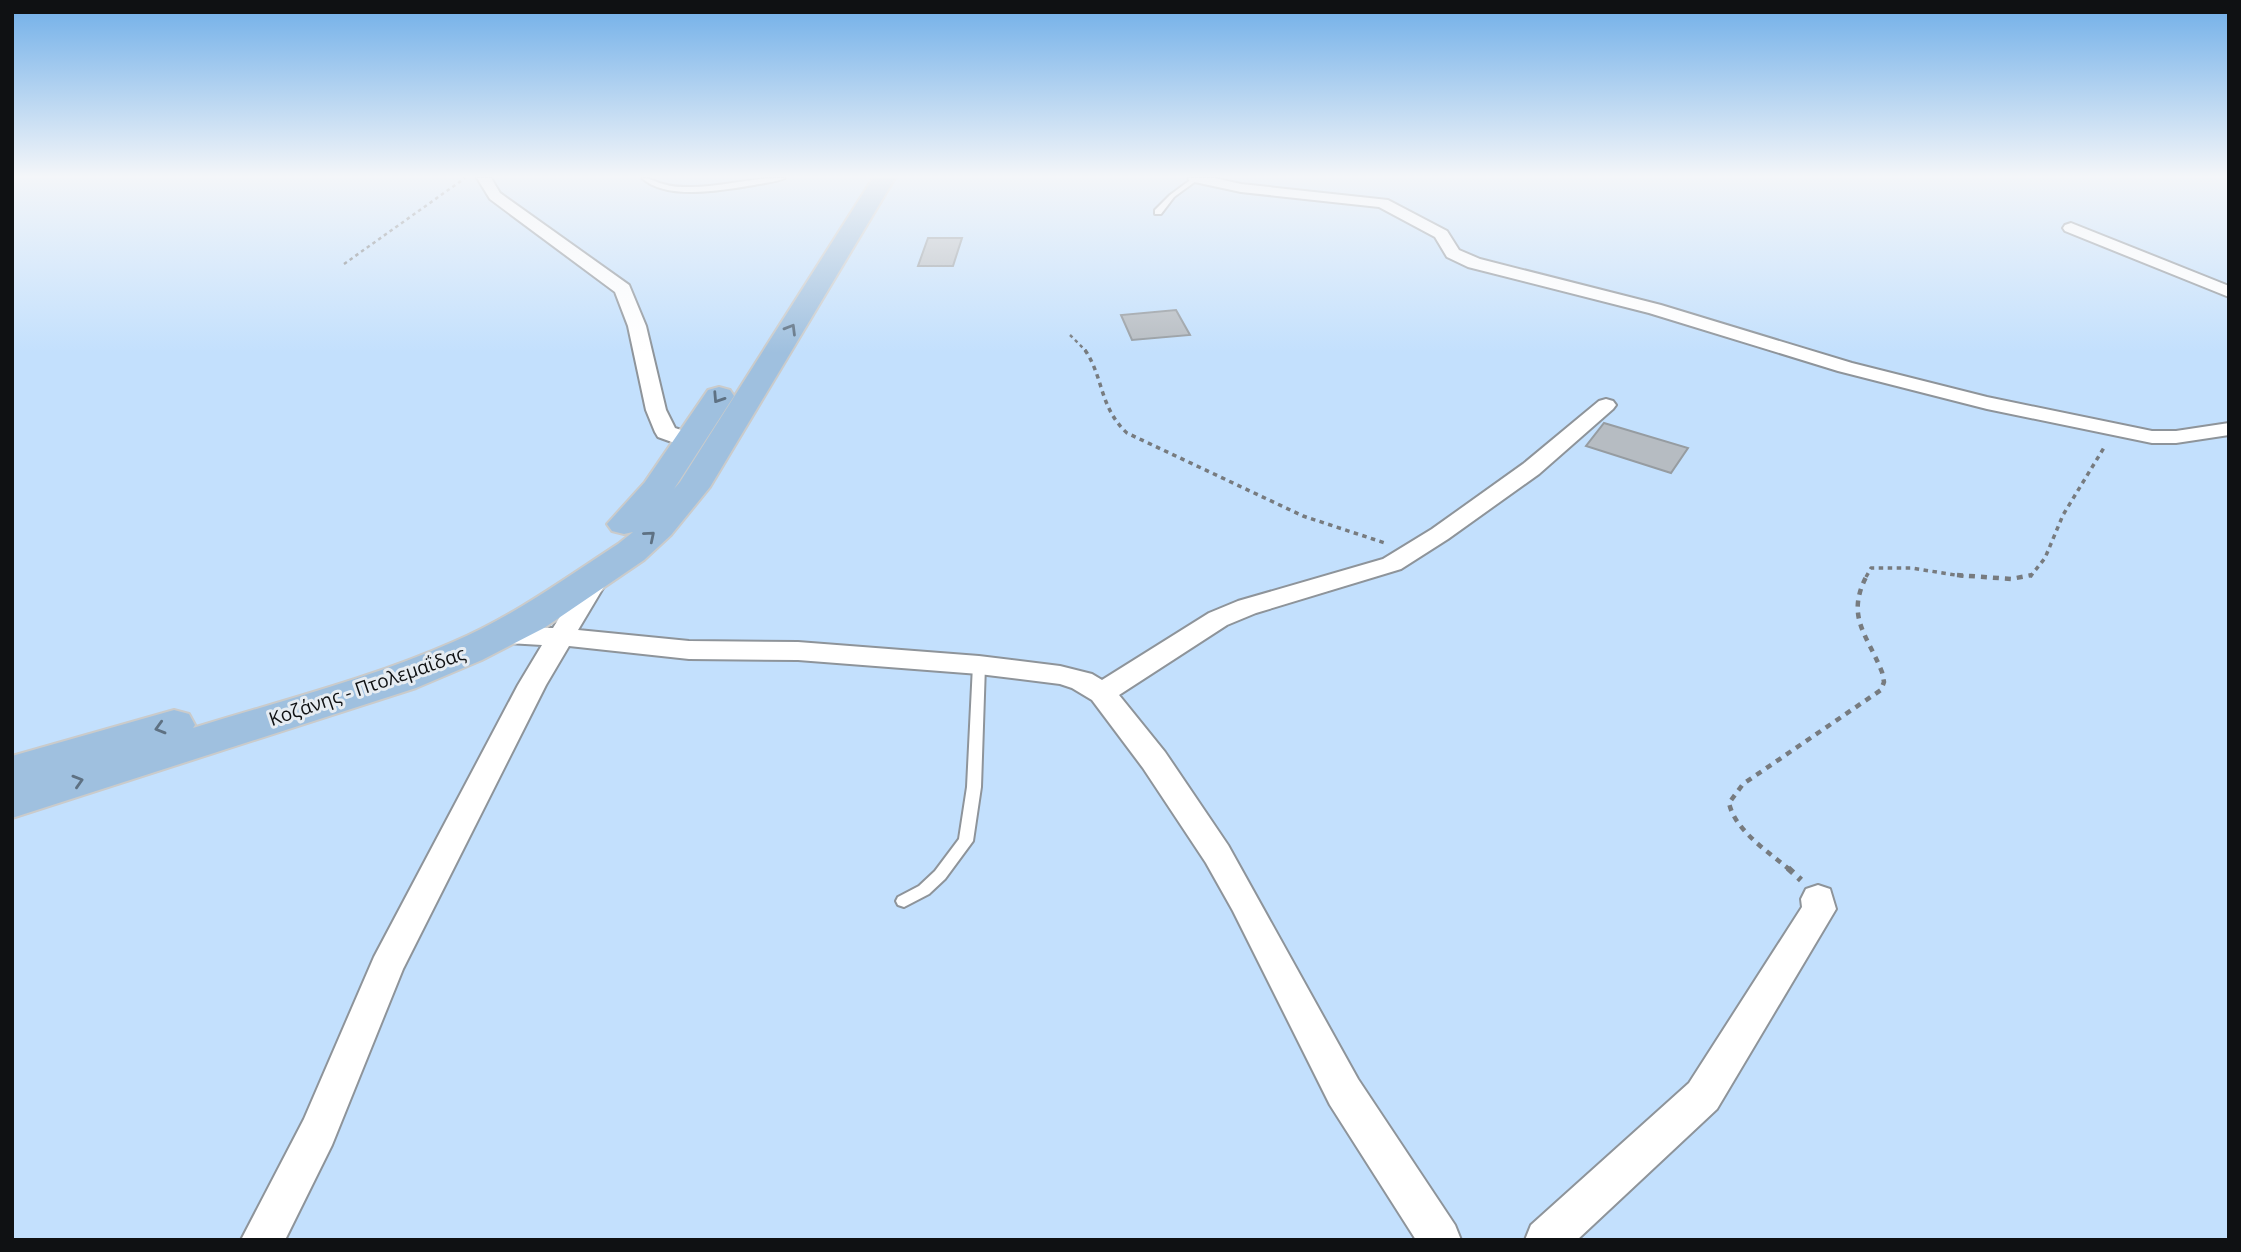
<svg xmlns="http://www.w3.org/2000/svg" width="2241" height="1252" viewBox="0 0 2241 1252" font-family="'Open Sans',sans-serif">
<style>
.green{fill:#c3e0fd}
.building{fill:#b6bcc2;stroke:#969ca1;stroke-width:2}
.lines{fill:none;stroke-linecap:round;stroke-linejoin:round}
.lane-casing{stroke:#8e949a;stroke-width:4}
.street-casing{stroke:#8e949a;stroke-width:4}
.primary-casing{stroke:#cacbcb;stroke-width:4}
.path-far3{stroke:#777b7f;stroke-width:2.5;stroke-dasharray:3.5 3.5;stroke-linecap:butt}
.path-far2{stroke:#777b7f;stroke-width:3.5;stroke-dasharray:4.5 4.5;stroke-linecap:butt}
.path-far1{stroke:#777b7f;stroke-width:4.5;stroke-dasharray:6 6;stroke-linecap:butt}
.path{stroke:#777b7f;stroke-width:6;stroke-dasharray:7 7;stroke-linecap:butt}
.lane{fill:#fff;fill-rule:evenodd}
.street{fill:#fff;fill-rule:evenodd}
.primary{fill:#9fc0df;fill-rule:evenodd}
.oneway{stroke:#5e7183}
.labels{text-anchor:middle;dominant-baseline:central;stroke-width:6;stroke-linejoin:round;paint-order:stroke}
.street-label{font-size:19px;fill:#0f1113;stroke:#e6ecf2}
</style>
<rect width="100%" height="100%" fill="#e6ecf2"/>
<path class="green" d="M12,178H2229V1240H12Z"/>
<path class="building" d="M928,238H962L953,266H918Z
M1176,310L1190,335L1132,340L1121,315Z
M1604,423L1688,448L1671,473L1586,446Z"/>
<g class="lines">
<defs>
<path id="lane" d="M642,178C650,178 655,182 663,184C672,187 681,187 690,187C722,187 754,177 785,178C776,182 764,183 754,185C722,190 667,201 642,178Z
M1193,178H1200L1174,197L1161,214H1155V210L1170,195Z
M979,661L985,665L981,787L973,841L945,879L929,894L904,907L898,905L896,901L898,897L919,886L935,871L959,839L967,787L973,665Z"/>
<path id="street" d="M477,178H491L500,193L629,285L646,326L666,410L675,428L699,436L702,441L699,446H683L658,437L655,432L646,410L628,326L615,292L490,199Z
M1188,178H1214L1241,184L1388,200L1447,231L1459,250L1480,259L1661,305L1852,363L1987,397L2152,431H2176L2229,423V435L2176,443H2152L1987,409L1838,371L1649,313L1468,267L1447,257L1435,237L1379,207L1241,192L1190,181Z
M2071,223L2229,286V297L2065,231L2063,228L2065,225Z
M1606,399L1613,401L1616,405L1613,409L1539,474L1448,539L1401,569L1256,613L1227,625L1119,695L1165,752L1228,845L1358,1079L1455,1225L1461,1240H1416L1330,1105L1233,911L1206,863L1143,768L1092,700L1072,688L1060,684L979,674L798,660L689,659L569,646L546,685L403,969L332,1145L285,1240H241L304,1119L374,957L518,685L542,645L491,642L487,636L491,630L500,627L553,628L587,573L596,570L605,573L609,578L578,630L689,641L798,642L979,656L1060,666L1092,674L1102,680L1209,613L1238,601L1383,559L1432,529L1523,464L1599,401Z
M1818,885L1830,889L1836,909L1717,1109L1577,1240H1525L1531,1225L1689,1083L1802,907L1801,899L1806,889Z"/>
<path id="primary" d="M873,178H895L710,487L671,535L644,560L544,628L482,660L416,688L12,818V756L174,710L189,714L195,725L193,728C280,701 369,679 453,642C512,617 564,579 618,544L633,532L624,534L612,531L607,524L645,482L708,390L719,387L730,390L734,396L674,489L680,482Z"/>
</defs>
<use href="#lane" class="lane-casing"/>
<use href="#street" class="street-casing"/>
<use href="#primary" class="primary-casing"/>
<path class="path-far3" d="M344,264L465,178
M1070,335L1086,351"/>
<path class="path-far2" d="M1085,350C1104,378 1099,407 1127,433L1303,516L1385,543
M1866,577L1871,568H1911L1968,577
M2030,577L2045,558L2063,515L2105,446"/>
<path class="path-far1" d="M1957,575L2011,579L2032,575
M1790,870C1769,852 1735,831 1729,803L1743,784L1881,690L1884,682L1882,672C1867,634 1845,617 1867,575"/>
<path class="path" d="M1788,868L1801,880"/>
<use href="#lane" class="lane"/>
<use href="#street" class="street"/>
<use href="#primary" class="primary"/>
</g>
<defs><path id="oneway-chevron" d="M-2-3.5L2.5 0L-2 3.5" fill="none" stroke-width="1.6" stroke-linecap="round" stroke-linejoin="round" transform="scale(1.75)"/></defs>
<g class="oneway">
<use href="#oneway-chevron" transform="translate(791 329) rotate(-59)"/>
<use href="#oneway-chevron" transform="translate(718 398) rotate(123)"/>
<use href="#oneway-chevron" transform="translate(650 536) rotate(-40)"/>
<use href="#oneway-chevron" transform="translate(160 728) rotate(164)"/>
<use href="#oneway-chevron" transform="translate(78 781) rotate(-17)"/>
</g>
<linearGradient id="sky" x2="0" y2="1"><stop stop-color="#6faee8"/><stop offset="0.5" stop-color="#f4f6f9"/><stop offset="1" stop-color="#f4f6f9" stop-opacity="0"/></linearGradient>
<rect width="2241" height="353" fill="url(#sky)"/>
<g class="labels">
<g class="street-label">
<text transform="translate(367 686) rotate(-19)">Κοζάνης - Πτολεμαΐδας</text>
</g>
</g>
<rect width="2241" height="1252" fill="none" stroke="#0f1113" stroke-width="28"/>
</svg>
